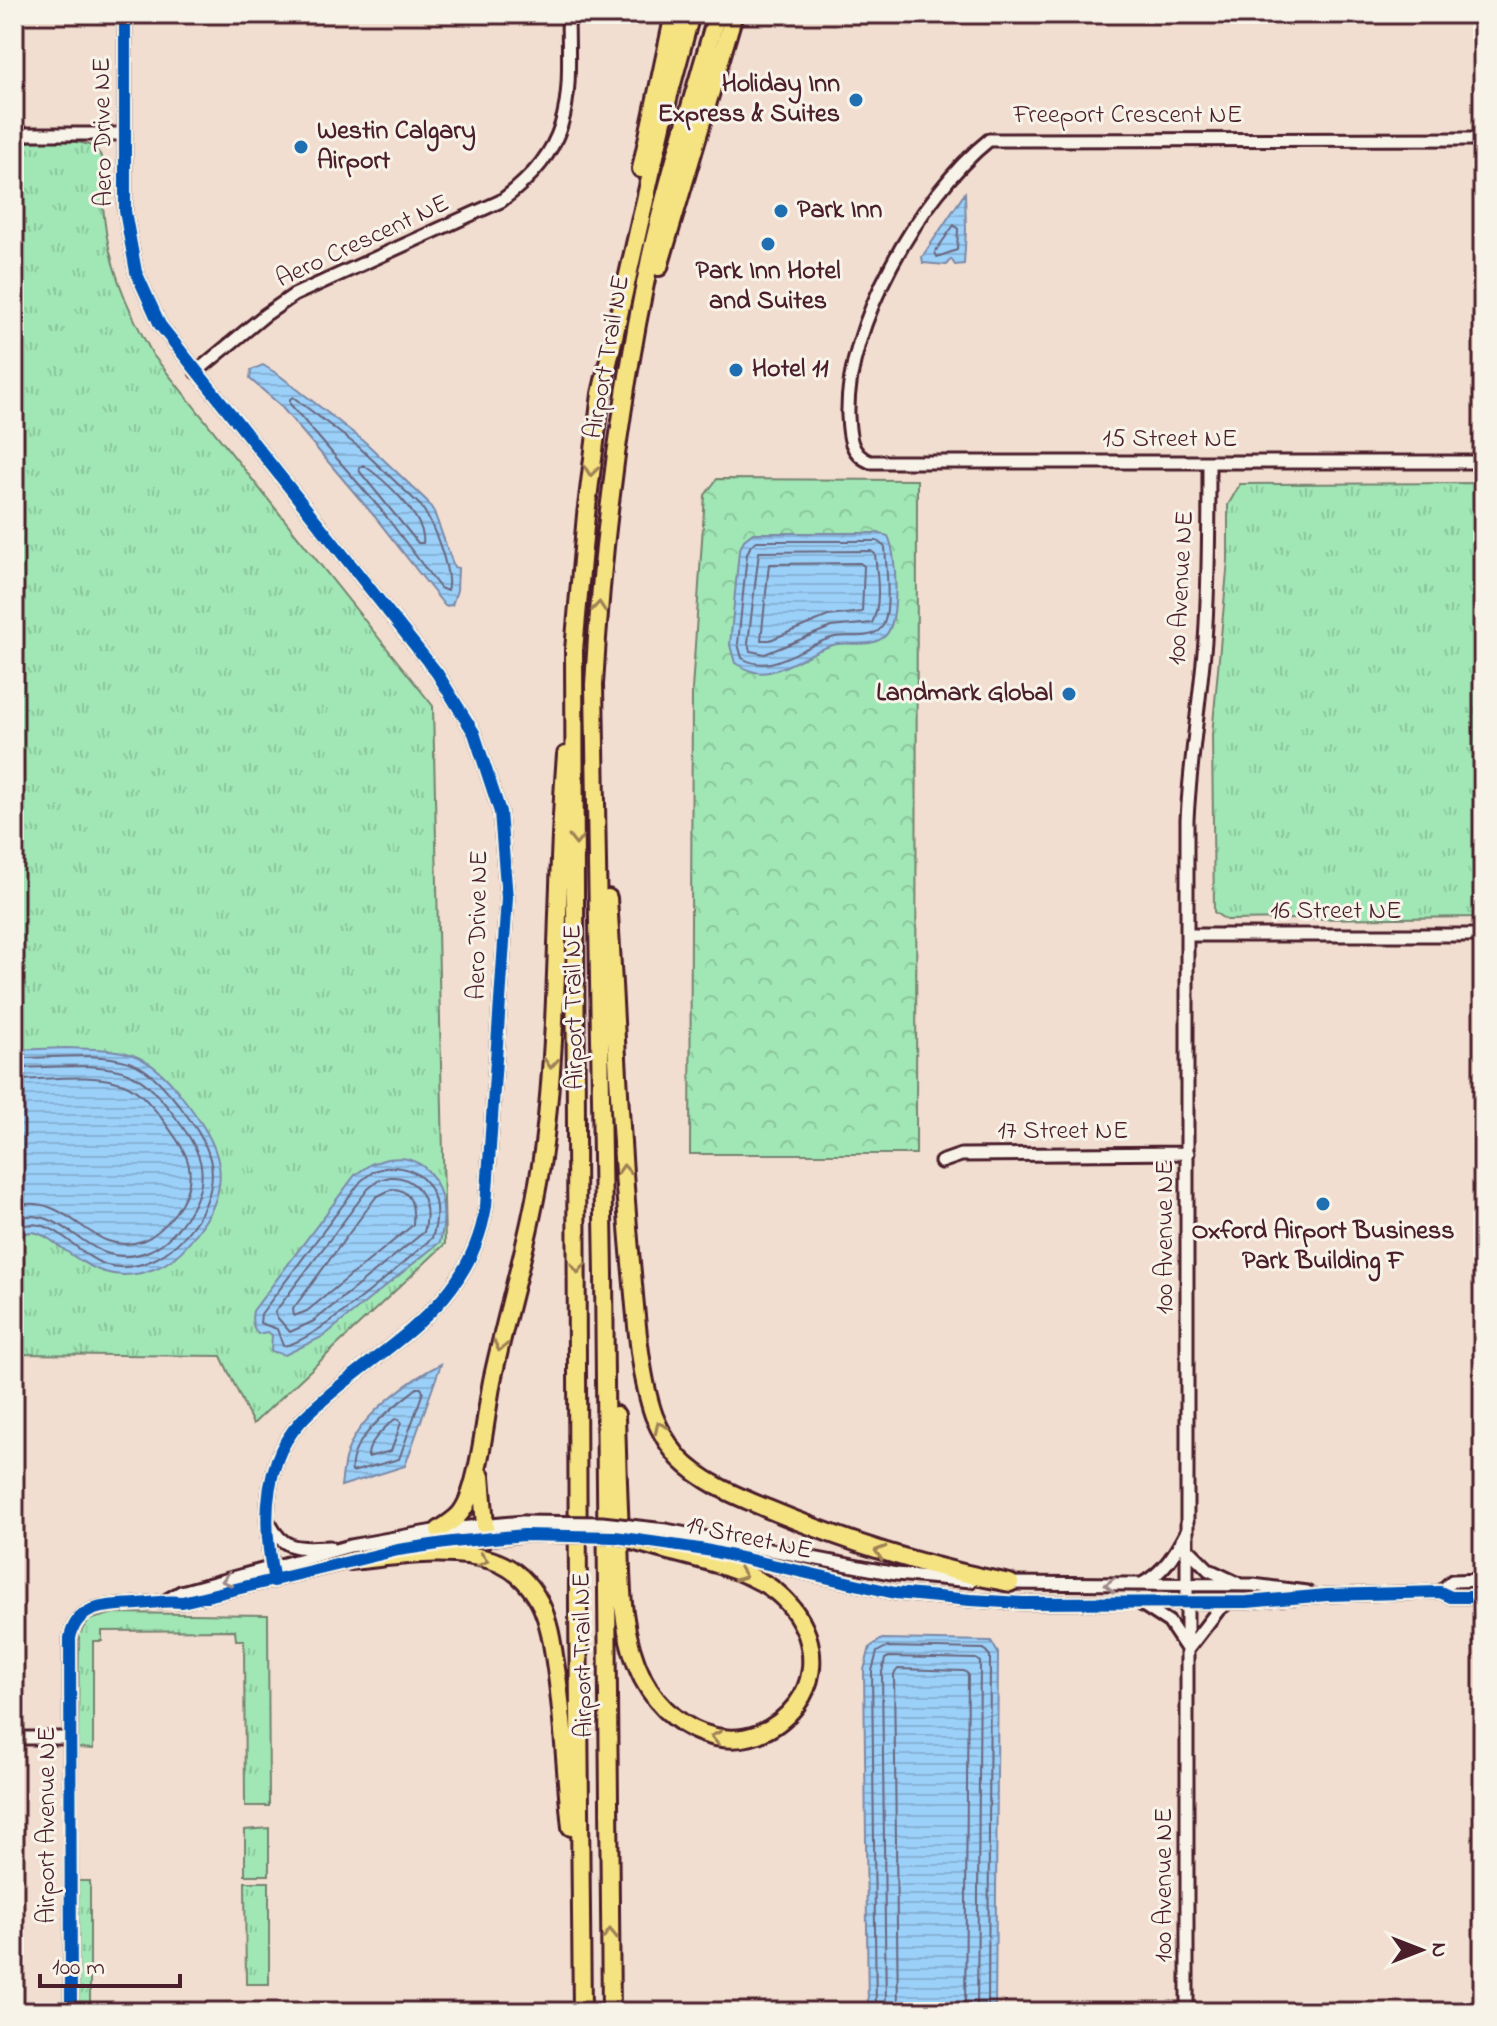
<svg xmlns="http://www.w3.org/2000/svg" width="1497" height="2026" viewBox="0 0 1497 2026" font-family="'Indie Flower',sans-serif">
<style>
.grass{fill:url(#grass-tufts);stroke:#758370;stroke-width:2}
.park{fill:url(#park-crowns);stroke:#758370;stroke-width:2}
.water{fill:url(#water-rules);stroke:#7b89a7;stroke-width:2}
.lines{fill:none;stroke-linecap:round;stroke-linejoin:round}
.shore{stroke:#6a667d;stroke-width:2}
.minor-casing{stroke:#4a1f2b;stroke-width:17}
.highway-casing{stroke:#4a1f2b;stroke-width:22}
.minor{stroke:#f7f3e8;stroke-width:11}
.highway{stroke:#f5e382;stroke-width:16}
.minor-bridge-casing{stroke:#4a1f2b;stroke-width:17;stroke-linecap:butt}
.minor-bridge{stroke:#f7f3e8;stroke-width:11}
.cycleway-casing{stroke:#f7f3e8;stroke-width:17}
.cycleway{stroke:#0057b8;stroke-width:12}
.oneway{stroke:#a08156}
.oneway2{stroke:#a0898a}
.poi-dot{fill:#1f6fb2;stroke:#f7f3e8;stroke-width:3}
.labels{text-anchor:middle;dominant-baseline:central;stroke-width:6;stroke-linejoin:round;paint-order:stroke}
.poi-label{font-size:26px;font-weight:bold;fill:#4a1f2b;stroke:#f7f3e8;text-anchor:start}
.street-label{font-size:26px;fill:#4a1f2b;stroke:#f7f3e8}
</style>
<defs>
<pattern id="grass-tufts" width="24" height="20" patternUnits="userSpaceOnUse" patternTransform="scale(2)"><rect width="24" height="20" fill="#a0e7b5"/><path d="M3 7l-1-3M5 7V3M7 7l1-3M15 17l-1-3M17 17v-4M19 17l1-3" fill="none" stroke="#8bc69c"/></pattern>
<pattern id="park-crowns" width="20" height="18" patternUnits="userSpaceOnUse" patternTransform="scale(2)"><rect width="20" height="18" fill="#a0e7b5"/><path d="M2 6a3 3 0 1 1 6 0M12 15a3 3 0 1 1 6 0" fill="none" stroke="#8bc69c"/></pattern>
<pattern id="water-rules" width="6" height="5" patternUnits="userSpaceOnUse" patternTransform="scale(2)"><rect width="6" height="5" fill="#9bd0f9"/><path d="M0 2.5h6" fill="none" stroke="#87b2d6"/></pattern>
</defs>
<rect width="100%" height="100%" fill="#f1ded0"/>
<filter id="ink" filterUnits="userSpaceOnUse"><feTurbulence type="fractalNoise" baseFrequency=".0125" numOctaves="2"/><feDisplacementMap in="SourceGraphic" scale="16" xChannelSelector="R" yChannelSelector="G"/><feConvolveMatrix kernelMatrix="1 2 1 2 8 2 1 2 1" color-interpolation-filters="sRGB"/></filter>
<g filter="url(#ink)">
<path class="grass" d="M14,142C34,142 77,137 93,147C110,157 102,188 103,204C106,260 126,307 153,355L433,706L445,1244L253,1424L221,1356L14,1354Z
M1483,483V917L1226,920L1214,912L1212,735L1228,560V505L1240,484Z
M114,1613L268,1615L269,1806H245L244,1640H236L235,1630L102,1631V1641H93V1749L78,1748L79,1634L89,1620Z
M269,1828V1875H245V1830Z
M78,1881H90V2008L78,2007Z
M245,1882H269V1984H246Z"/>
<path class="park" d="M717,479L917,480L916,1154H690L692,690L705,495Z"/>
<path class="water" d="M965,193L966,229L964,264L955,265L951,259L946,265L923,263L922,257Z
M263,365L279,375L365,442L427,501L434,512L454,567L458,568L457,590L452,605L445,606L375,517L279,404L250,379L251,370Z
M753,533H878L888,536C897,553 900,623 885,636C872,648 853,642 837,644C813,649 793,667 769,672C756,675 745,669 735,663L730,645L739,551L744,540Z
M66,1048C87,1049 113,1048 133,1055C154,1063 170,1080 183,1098C220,1145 237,1182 196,1234C186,1248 171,1263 154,1269C114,1284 91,1269 59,1246C51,1240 42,1233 32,1232C27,1232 19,1235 14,1237V1050Z
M387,1159C393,1159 402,1157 407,1159C443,1168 448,1213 440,1242L324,1336L285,1355L271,1351L272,1335L267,1332L258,1334C252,1327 251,1320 253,1311L355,1175L371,1164Z
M441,1364L405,1466L341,1486C343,1471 344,1456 351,1443C366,1412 411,1379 441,1364Z
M882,1639L991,1641L998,1653L995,2012H868L864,1670L870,1647Z"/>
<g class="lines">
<path class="shore" d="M954,225L958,229L957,250L937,257L935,252Z
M293,397L360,448L421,506C433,523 453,573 447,591L440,588L382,511L290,404V399Z
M363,465C383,478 427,518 423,543H418L360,472L359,468Z
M877,541L885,547C886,565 892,613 882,627C871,641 849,634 835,637C805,643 772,677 742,658L738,644L747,554L751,545L757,541Z
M871,551L875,554C877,575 882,604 872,623L831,627L765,654L750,651L748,643L759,552Z
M860,563L864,566L862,612L828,616L770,640H761L769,564Z
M14,1058C51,1059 93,1051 129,1062C150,1069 165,1088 179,1105C209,1144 226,1173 197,1220C186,1236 171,1252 153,1260C88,1288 76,1226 32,1224C26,1224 19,1227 14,1229
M14,1068C46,1068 101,1061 130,1074C147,1082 159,1096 170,1110C200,1149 216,1175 185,1219C176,1232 163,1245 149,1251C87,1276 72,1203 14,1218
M14,1080C48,1080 91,1072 124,1084C139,1090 150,1104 160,1116C186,1151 204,1173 175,1213C167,1224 155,1236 142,1241C89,1259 72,1191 14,1206
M389,1167C430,1167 444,1202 432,1238C405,1262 314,1343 283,1346L277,1329L260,1323L261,1314L361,1181L374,1171Z
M390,1177C420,1176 432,1205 424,1232L314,1321L290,1332L276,1316L275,1312L368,1189L379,1180Z
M392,1189C413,1189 414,1209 413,1225L307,1311L294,1316L293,1309L376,1197Z
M417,1388H421L423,1392L399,1459L352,1472C347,1440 395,1406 417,1388Z
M395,1419L399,1420L401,1423L391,1451L368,1457C367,1443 384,1428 395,1419Z
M876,2012L872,1671L877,1652L886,1647L984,1649L990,1656L988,2012
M886,2012L882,1672L885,1659L889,1657L976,1659L980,1662L977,2012
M898,2012L894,1674L898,1669L964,1671L968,1674L965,2012"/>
<defs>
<path id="minor" d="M125,14V211L136,272L160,325L437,673L474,733L500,812L507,898L486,1206C471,1299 403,1334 335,1390C311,1410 288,1429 277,1460C263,1498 266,1542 274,1581
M14,134H125
M1483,139L989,140C920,195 845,327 848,416C849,436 850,454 870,462H1483
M196,372L265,315L294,295L501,201C576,145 569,99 568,14
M1189,935H1483
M941,1162L961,1155L1188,1153
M270,1524C284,1552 301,1548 329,1547
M666,1530L896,1574L971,1581
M667,1544L706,1550L895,1593L970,1600L1023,1603L1247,1602L1327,1595L1440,1592L1451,1597H1483
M409,1548L524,1535
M1188,1549L1209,1570L1237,1583
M1005,1583L1253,1585L1307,1592
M1142,1584C1164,1572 1175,1554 1187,1531
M1440,1592L1452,1581L1483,1580
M167,1600L181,1592L350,1546L439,1530L523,1522
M1138,1602L1169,1622L1187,1649
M1188,1649L1219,1609L1229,1602
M14,1738H70
M71,2012L70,1638C77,1603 109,1606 138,1604C153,1603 167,1600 182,1602L357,1560
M1187,2012V820C1190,760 1200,701 1205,641C1209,582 1209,522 1209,462"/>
<path id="highway" d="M641,169L674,14
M659,267L734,14
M608,898C616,1023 620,1149 632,1273C636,1316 640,1377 654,1416C660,1431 669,1446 679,1458C703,1483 737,1496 768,1509C847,1542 926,1567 1010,1583
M616,1415C617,1453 618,1492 620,1530C621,1580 620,1634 643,1679C675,1740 751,1764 797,1704C812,1684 815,1659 807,1635C800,1616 788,1600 771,1588C734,1563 675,1555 633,1541
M481,1476L486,1538
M439,1530C447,1524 457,1519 462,1511C479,1488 486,1412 492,1381C509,1302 534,1224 544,1144C560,1015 555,884 566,755
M350,1561C395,1557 447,1547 491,1560C513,1567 529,1582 540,1603C549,1621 552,1642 555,1662C564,1717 565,1772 571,1827
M582,2012L578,1606L574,650L586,515L601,394L668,99L691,14
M611,2012L604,1274L594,685C602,542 620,400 650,259C668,177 694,95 717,14"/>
</defs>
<use href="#minor" class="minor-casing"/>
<use href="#highway" class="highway-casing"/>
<use href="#minor" class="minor"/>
<use href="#highway" class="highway"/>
<defs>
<path id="minor-bridge" d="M523,1522L602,1523L666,1530
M524,1535L615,1537L666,1544"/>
</defs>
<use href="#minor-bridge" class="minor-bridge-casing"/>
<use href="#minor-bridge" class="minor-bridge"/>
<defs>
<path id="cycleway" d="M125,14V211L136,272L160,325L437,673L474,733L500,812L507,898L486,1206C471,1299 403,1334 335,1390C311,1410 288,1429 277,1460C263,1498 266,1542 274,1581
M71,2012L70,1638C77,1603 109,1606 138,1604C153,1603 167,1600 182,1602L398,1550L452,1542L524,1535L615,1537L666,1544L706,1550L895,1593L970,1600L1023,1603L1247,1602L1327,1595L1440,1592L1451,1597H1483"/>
</defs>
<use href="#cycleway" class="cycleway-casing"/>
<use href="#cycleway" class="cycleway"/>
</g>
<defs><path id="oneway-chevron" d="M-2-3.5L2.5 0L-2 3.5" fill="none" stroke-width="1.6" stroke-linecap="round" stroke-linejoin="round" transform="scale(2)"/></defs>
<g class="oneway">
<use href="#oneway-chevron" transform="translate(591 471) rotate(97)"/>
<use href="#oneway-chevron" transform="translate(599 607) rotate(-85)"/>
<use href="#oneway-chevron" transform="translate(576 840) rotate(90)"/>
<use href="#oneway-chevron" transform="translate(551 1063) rotate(94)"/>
<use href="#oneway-chevron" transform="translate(624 1170) rotate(-93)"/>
<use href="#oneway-chevron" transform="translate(578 1268) rotate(90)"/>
<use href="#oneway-chevron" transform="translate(500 1346) rotate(103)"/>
<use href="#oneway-chevron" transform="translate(660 1427) rotate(-116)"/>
<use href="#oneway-chevron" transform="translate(880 1552) rotate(-163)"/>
<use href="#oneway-chevron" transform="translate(483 1560) rotate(13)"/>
<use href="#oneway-chevron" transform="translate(741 1575) rotate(21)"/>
<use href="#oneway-chevron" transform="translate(716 1737) rotate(-168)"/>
<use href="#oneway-chevron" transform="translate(610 1934) rotate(-91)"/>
</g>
<g class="oneway2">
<use href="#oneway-chevron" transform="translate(227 1580) rotate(166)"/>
<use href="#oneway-chevron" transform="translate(1110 1585) rotate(-179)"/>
</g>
</g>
<g class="poi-dot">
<circle cx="856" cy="100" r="8"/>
<circle cx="301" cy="147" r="8"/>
<circle cx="781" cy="211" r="8"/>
<circle cx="768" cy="244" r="8"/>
<circle cx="736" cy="370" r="8"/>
<circle cx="1069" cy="694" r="8"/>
<circle cx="1323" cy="1204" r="8"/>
</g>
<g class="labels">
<g class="poi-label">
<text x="840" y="85" text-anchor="end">Holiday Inn<tspan x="840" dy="30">Express &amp; Suites</tspan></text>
<text x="317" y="132">Westin Calgary<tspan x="317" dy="30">Airport</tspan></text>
<text x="797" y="211">Park Inn</text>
<text x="768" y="272" text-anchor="middle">Park Inn Hotel<tspan x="768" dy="30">and Suites</tspan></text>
<text x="752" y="370">Hotel 11</text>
<text x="1053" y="694" text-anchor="end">Landmark Global</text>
<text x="1323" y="1232" text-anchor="middle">Oxford Airport Business<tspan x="1323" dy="30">Park Building F</tspan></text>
</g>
<g class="street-label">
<text x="1128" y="116">Freeport Crescent NE</text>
<text transform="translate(104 132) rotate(-91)">Aero Drive NE</text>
<text transform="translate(363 242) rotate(-25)">Aero Crescent NE</text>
<text transform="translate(608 357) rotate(-80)">Airport Trail NE</text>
<text x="1170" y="440">15 Street NE</text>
<text transform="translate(1182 588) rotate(-87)">100 Avenue NE</text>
<text x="1336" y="912">16 Street NE</text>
<text transform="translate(479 925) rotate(-89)">Aero Drive NE</text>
<text transform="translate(575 1007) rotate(-91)">Airport Trail NE</text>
<text x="1063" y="1132">17 Street NE</text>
<text transform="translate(1166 1237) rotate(-90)">100 Avenue NE</text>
<text transform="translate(749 1539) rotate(12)">19 Street NE</text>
<text transform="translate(584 1655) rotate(-91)">Airport Trail NE</text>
<text transform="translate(48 1825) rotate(-90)">Airport Avenue NE</text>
<text transform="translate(1165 1885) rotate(-90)">100 Avenue NE</text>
</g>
</g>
<rect width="1497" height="2026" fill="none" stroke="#f7f3e8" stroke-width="48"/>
<rect x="24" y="24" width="1449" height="1978" fill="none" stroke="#4a1f2b" stroke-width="3" filter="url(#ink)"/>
<g transform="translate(1421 1950) rotate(90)" stroke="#f7f3e8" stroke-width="6" paint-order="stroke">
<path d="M0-6L14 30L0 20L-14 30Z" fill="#4a1f2b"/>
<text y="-12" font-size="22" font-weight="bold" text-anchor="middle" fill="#4a1f2b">N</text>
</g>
<path d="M40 1974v12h140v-12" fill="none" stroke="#4a1f2b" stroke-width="4"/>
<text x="52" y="1974" font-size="24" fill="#4a1f2b" stroke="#f7f3e8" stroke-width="6" paint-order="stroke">100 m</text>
</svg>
